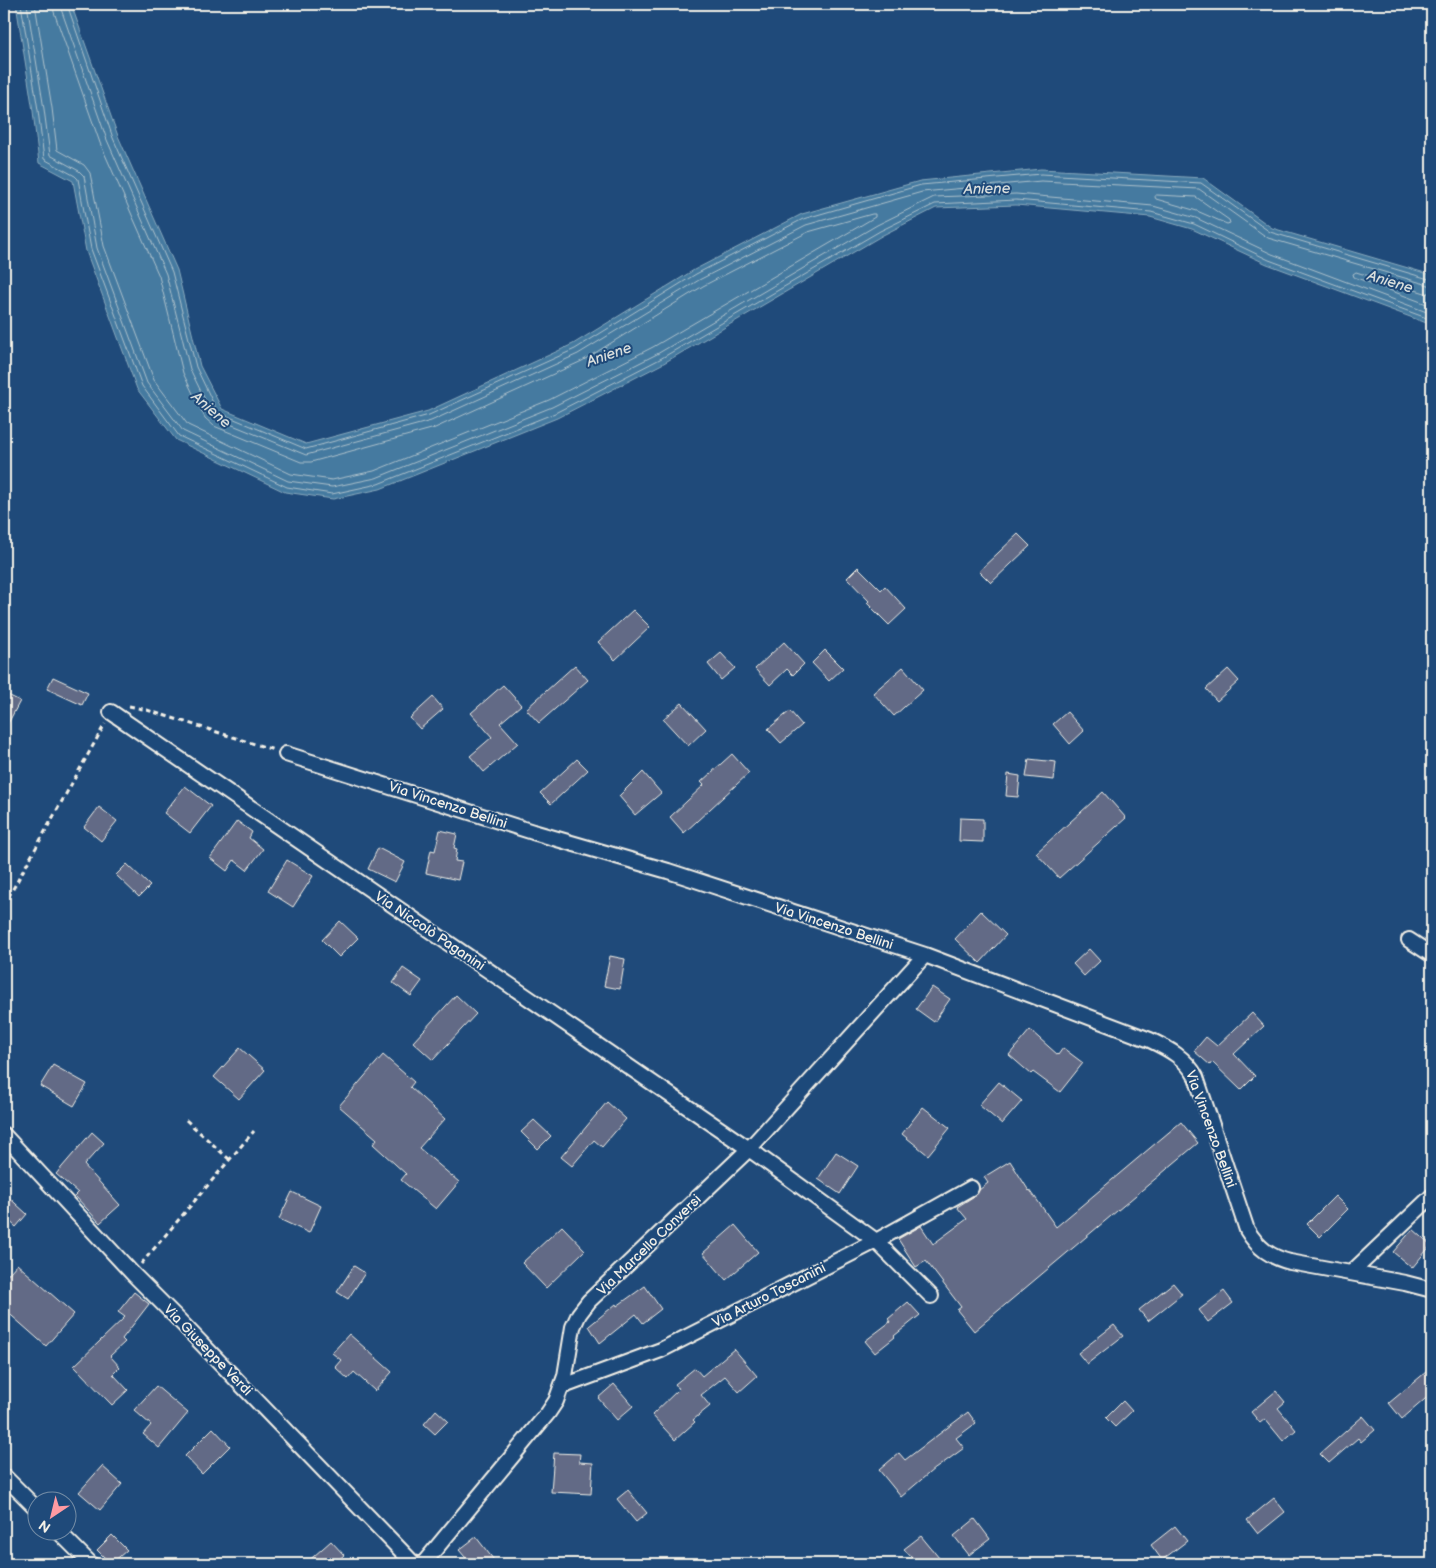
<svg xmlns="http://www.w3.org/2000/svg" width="1436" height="1568" viewBox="0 0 1436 1568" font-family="'Balsamiq Sans',sans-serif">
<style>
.water{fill:#447aa0;stroke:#8aaabd}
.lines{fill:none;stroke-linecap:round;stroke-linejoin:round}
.shore{stroke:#aec1cb;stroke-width:1}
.building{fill:#626a86;stroke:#f4f1e8}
.minor-casing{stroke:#f4f1e8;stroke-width:18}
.path{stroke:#f4f1e8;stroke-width:3;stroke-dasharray:5 4;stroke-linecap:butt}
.minor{stroke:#1f4a7a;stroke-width:14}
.labels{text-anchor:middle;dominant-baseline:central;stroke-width:4;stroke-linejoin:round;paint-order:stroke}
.street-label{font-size:14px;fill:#f4f1e8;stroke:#1f4a7a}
.water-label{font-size:15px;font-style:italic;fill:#dadfdd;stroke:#1f4a7a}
</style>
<rect width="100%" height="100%" fill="#1f4a7a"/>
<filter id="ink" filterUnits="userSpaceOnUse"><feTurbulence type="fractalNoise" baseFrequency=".02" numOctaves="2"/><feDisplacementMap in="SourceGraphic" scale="10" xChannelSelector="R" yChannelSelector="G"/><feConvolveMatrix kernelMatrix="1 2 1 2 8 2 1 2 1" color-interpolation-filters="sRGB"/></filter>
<g filter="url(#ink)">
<path class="water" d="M16,4H71L118,136L177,270L200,366L222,409L306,444L428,411L573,344L694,270L802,214L920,181L1041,169L1203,178L1272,228L1432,275V325L1267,264L1192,229L1150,217L1016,205L936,208L883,235L662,364L557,418L380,489L333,499L285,492L176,440L137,389L86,251L73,181L39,163L33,111Z"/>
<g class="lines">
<path class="shore" d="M21,4L38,110L44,159L75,176L78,179L91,249L142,386L179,436L287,487L332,494L378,484L555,413L660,359L880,231L935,204L1016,200L1151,212L1194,224L1269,260L1432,320
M27,4L44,109L50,155L79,171L84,176L97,248L147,383L183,431L288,481L332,487L376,478L552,407L657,354L877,225L934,197L1016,194L1153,206L1196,218L1272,254L1432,314
M35,4L52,108L57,150L84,165L90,173L104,246L154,380L188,425L291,474L332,480L374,471L549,400L653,347L875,217V214H872L808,232L703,286L582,361L435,428L311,462H301L214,426L205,418L183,373L159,276L100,143L54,12L53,4
M60,4L61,9L107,140L166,274L190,369L212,414L218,419L306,455L431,421L578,354L699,280L806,225L922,192L1041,181L1199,189L1268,238L1432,286
M67,4L113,138L172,272L196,367L217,411L220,413L306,449L429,415L575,349L696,274L803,219L921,185L1041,174L1201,183L1270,232L1432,280
M1157,195L1196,197L1229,220L1230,223L1227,224L1197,211L1156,199L1155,197Z
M1432,293H1425L1356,272L1353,274L1354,277L1432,306"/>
</g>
<path class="building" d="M1018,534L1030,546L991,583L979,571Z
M858,567L881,590L885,586L906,609L889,625L867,603L869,601L847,578Z
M633,610L650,627L615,660L598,642Z
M784,642L804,664L793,675L787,669L770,685L755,669Z
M825,650L843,668L829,681L812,663Z
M721,653L735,668L721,680L708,664Z
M575,665L588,680L539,723L526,709Z
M903,667L923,690L894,716L873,693Z
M1228,669L1239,681L1217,701L1206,689Z
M53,677L88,693L82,705L47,689Z
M503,685L521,705L500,723L518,743L484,772L470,756L492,737L471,713Z
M4,693L20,701L4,731Z
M433,697L443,709L420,729L410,718Z
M682,703L706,729L688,746L663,719Z
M790,711L802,725L781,743L768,729Z
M1067,712L1084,731L1070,744L1053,724Z
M732,754L749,773L684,833L670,817L704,785L701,782Z
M577,759L588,770L551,804L540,793Z
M1029,759L1056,762L1054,780L1026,777Z
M643,772L661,793L635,815L619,796Z
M1008,774L1020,776L1018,797L1006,796Z
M185,786L211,806L190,833L164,813Z
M1103,792L1126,818L1059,878L1036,853Z
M99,807L117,821L101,841L84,827Z
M960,818L983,819V842L959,841Z
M237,821L252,832L249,838L263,849L247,870L234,860L227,871L210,858Z
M440,830L457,834L454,848L457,849L455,861L462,862L458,880L426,873L431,850L435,851Z
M378,848L405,862L395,882L368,869Z
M287,860L313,876L293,907L268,891Z
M127,864L150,886L139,897L116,875Z
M981,911L1006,935L980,963L955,939Z
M340,921L358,938L339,957L322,940Z
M1089,949L1100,961L1084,976L1073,964Z
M610,956L625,959L620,989L604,986Z
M403,968L422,981L411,996L393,983Z
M932,987L950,999L934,1022L916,1009Z
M456,995L476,1014L433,1060L413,1042Z
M1252,1013L1264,1026L1234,1054L1255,1076L1241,1090L1212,1062L1210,1065L1194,1051L1206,1037L1217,1046Z
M1030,1030L1058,1055L1063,1048L1083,1063L1060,1092L1033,1072L1031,1074L1009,1055Z
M240,1048L265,1070L239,1099L214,1077Z
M383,1055L414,1082L410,1087L445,1119L419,1148L459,1182L436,1209L401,1180L406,1174L373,1144L377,1139L339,1106Z
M53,1065L87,1084L74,1106L40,1086Z
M999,1082L1022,1101L1002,1124L979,1105Z
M607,1102L626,1119L602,1147L594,1140L572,1166L561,1157Z
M923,1107L950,1128L928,1155L902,1134Z
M534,1120L551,1136L538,1149L521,1132Z
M1181,1122L1198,1143L974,1331L957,1310L961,1307L926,1261L916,1267L898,1239L921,1226L933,1244L967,1219L957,1207L976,1195L979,1190L988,1183L984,1177L1010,1161L1029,1191L1030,1190L1056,1227Z
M92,1132L104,1143L84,1165L120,1205L100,1223L75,1196L78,1193L56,1174Z
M836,1152L858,1166L840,1194L818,1179Z
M292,1192L321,1206L309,1233L279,1219Z
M4,1193L27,1214L16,1227L4,1216Z
M1335,1196L1348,1209L1320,1237L1307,1224Z
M735,1225L758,1252L726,1280L703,1253Z
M562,1226L585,1250L546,1288L522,1263Z
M1413,1229L1431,1245L1412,1268L1393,1252Z
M17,1264L74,1314L46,1346L4,1309V1279Z
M354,1266L365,1273L348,1299L337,1292Z
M1173,1283L1182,1294L1148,1321L1139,1310Z
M645,1286L661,1309L643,1323L636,1314L600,1343L589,1326L616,1304L617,1306Z
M1224,1291L1233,1303L1208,1322L1199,1310Z
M134,1292L149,1304L122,1339L125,1342L110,1356L120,1367L113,1374L128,1390L112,1405L74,1366L125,1317L118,1312Z
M908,1302L920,1315L894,1336L895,1337L875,1353L865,1341L890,1322L888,1319Z
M1114,1325L1123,1336L1087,1364L1078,1353Z
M349,1334L392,1372L375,1391L354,1372L348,1379L335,1367L341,1360L332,1353Z
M734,1349L757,1376L739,1392L725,1376L701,1395L710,1406L693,1420L695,1422L675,1440L652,1415L679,1389L675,1384L695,1368L702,1376Z
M1432,1367V1393L1402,1419L1389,1403Z
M614,1384L633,1406L617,1420L598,1398Z
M156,1386L188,1413L159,1448L143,1434L151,1425L134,1410Z
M1276,1391L1285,1402L1278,1408L1296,1430L1283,1441L1265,1419L1260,1423L1251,1412Z
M1123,1401L1132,1411L1115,1427L1106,1418Z
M436,1410L448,1421L435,1434L424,1424Z
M968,1412L976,1423L956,1438L964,1448L935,1469V1468L901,1497L879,1470L899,1453L905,1460Z
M1363,1416L1375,1430L1361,1442L1358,1438L1329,1463L1320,1454Z
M213,1428L230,1446L202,1474L185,1456Z
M554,1453L580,1454L579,1462L593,1463L591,1494L551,1492Z
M102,1466L122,1484L100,1510L79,1492Z
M628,1490L647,1513L636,1522L617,1499Z
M1274,1498L1285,1512L1258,1534L1247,1520Z
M975,1519L990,1539L969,1555L954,1536Z
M1175,1526L1187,1541L1162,1560L1151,1545Z
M112,1535L127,1550L111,1564L97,1550Z
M921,1536L944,1564H917L904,1549Z
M476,1537L497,1564H471L459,1550Z
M331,1541L344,1555L334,1564H305Z"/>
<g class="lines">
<defs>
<path id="minor" d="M111,712L749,1149L876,1241L931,1296
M286,754L533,832L668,871L925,955L1150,1040C1169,1049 1186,1058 1196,1077L1247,1230C1258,1248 1270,1257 1290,1262L1405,1283L1432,1290
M1409,940L1432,955
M4,1135L133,1274L177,1318L414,1564
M1351,1273L1432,1196
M561,1387L661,1350L876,1241L971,1188
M4,1476L38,1510
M57,1530L91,1564
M423,1564L548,1413L556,1401L565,1376L573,1327L579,1314L589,1301L749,1149L925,955"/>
</defs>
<use href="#minor" class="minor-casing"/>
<path class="path" d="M129,706L147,710L274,750
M4,905L105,724
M186,1120L230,1160
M141,1264L254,1131"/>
<use href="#minor" class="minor"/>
</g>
</g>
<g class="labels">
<g class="street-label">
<text transform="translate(448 805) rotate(18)">Via Vincenzo Bellini</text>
<text transform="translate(834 926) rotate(18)">Via Vincenzo Bellini</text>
<text transform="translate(430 931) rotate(34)">Via Niccolò Paganini</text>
<text transform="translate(1211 1129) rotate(70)">Via Vincenzo Bellini</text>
<text transform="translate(649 1245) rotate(-44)">Via Marcello Conversi</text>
<text transform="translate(769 1295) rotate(-27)">Via Arturo Toscanini</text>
<text transform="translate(208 1350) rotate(46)">Via Giuseppe Verdi</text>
</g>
<g class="water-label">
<text transform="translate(987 189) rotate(-1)">Aniene</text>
<text transform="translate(1390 282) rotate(17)">Aniene</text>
<text transform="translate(609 355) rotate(-19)">Aniene</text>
<text transform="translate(211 410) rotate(41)">Aniene</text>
</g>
</g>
<rect width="1436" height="1568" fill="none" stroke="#1f4a7a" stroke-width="20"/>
<rect x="10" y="10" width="1416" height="1548" fill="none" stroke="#f4f1e8" stroke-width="2" filter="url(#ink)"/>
<g transform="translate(52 1516) rotate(215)"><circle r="24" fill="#1f4a7a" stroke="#748da6"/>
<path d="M0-4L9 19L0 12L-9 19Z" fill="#ff9aa2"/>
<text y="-8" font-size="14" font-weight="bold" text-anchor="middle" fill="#f4f1e8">N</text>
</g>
</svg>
